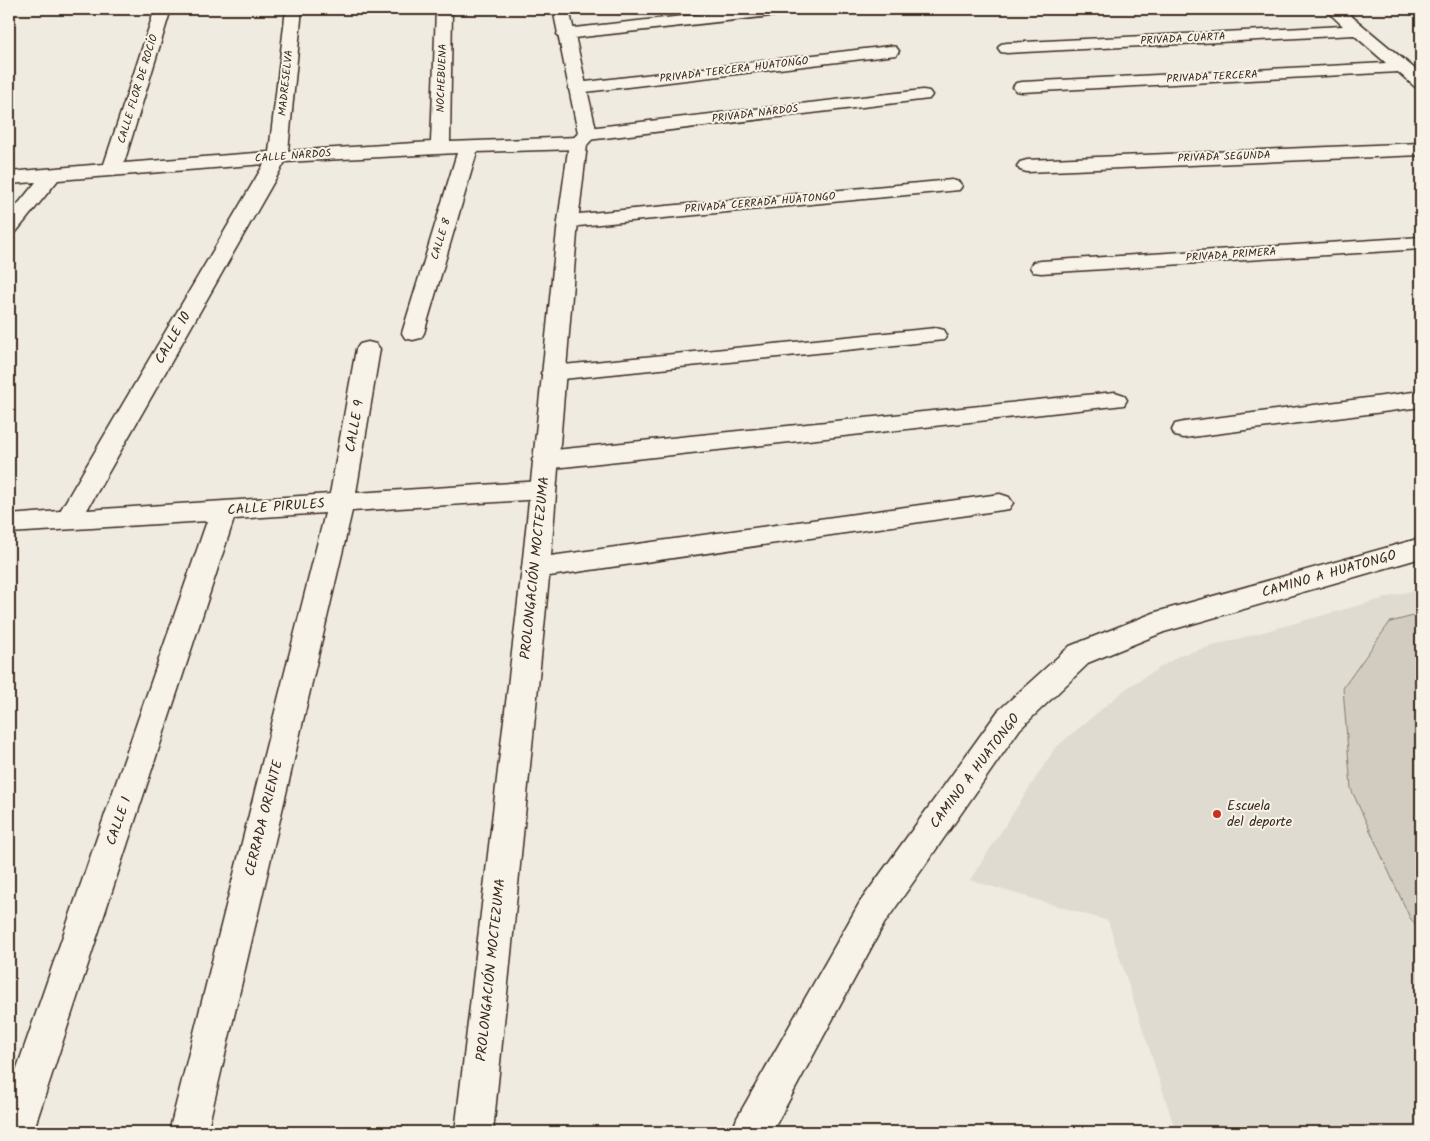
<svg xmlns="http://www.w3.org/2000/svg" width="1430" height="1141" viewBox="0 0 1430 1141" font-family="Kalam,sans-serif">
<style>
.built{fill:#e0dbd0}
.green{fill:#d1cbc0;stroke:#867a6f}
.lines{fill:none;stroke-linecap:round;stroke-linejoin:round}
.street-casing{stroke:#3b2a1e;stroke-width:3}
.secondary-casing{stroke:#3b2a1e;stroke-width:3}
.street{fill:#f7f3e8;fill-rule:evenodd}
.secondary{fill:#f7f3e8;fill-rule:evenodd}
.poi-dot{fill:#c8321e;stroke:#f7f3e8;stroke-width:2}
.labels{text-anchor:middle;dominant-baseline:central;stroke-width:4;stroke-linejoin:round;paint-order:stroke}
.far-street-label{font-size:11px;fill:#3b2a1e;stroke:#f7f3e8}
.street-label{font-size:14px;fill:#3b2a1e;stroke:#f7f3e8}
.poi-label{font-size:14px;fill:#3b2a1e;stroke:#f7f3e8;text-anchor:start}
</style>
<rect width="100%" height="100%" fill="#efebe0"/>
<filter id="ink" filterUnits="userSpaceOnUse"><feTurbulence type="fractalNoise" baseFrequency=".02" numOctaves="2"/><feDisplacementMap in="SourceGraphic" scale="10" xChannelSelector="R" yChannelSelector="G"/><feConvolveMatrix kernelMatrix="1 2 1 2 8 2 1 2 1" color-interpolation-filters="sRGB"/></filter>
<g filter="url(#ink)">
<path class="built" d="M1421,588V1132H1176L1108,921L970,880L1055,748L1127,688L1180,655Z"/>
<path class="green" d="M1421,614V930L1410,918L1351,789L1343,688L1390,622Z"/>
<g class="lines">
<defs>
<path id="street" d="M155,9H171L124,163L269,152L286,9H302L288,151L431,142L436,9H452L450,142L578,137L585,139L587,143L585,147L578,149L477,152L424,333L421,338L413,340L405,338L402,333L457,153L285,162L87,510L330,494L356,349L360,344L368,342L376,344L380,349L356,493L542,481L551,484L555,490L551,496L542,499L352,511L207,1132H169L325,513L234,519L33,1132H9V1091L207,521L9,533V515L60,511L264,164L58,180L16,232L9,234V215L36,182L9,184V172L104,164Z
M747,9H797L789,14L565,39L559,38L557,34L559,30L565,29Z
M1325,9H1343L1421,74V88L1415,87L1398,72L1022,92L1016,91L1013,87L1016,83L1022,82L1386,63L1354,35L1007,53L1001,52L998,48L1001,44L1007,43L1343,26Z
M890,46L896,47L899,51L896,55L577,93L571,92L568,88L571,84L577,83Z
M923,90L929,91L932,95L929,99L588,140L581,138L579,134L581,130L588,128Z
M1421,143V155L1027,172L1020,170L1017,166L1020,162L1027,160Z
M952,180L959,182L962,186L959,190L568,227L561,225L558,221L561,217L568,215Z
M1421,237V249L1041,273L1033,272L1030,267L1033,262L1041,261Z
M936,328L944,330L947,335L944,340L553,380L545,378L541,373L545,368L553,366Z
M1421,391V407L1184,438L1175,436L1172,430L1175,424L1184,422Z
M1115,392L1124,395L1127,400L1124,405L545,469L536,466L532,460L536,454L545,451Z
M1000,494L1009,497L1013,503L1009,509L536,578L526,575L522,568L526,561L536,558Z"/>
<path id="secondary" d="M553,9H569L597,134L587,145L578,221L550,568L493,1132H455L522,568L558,221L569,143L578,133Z
M1421,538V558L1164,632L1090,662L1020,729L884,924L772,1132H732L737,1118L860,902L998,711L1070,646L1156,612Z"/>
</defs>
<use href="#street" class="street-casing"/>
<use href="#secondary" class="secondary-casing"/>
<use href="#street" class="street"/>
<use href="#secondary" class="secondary"/>
</g>
</g>
<circle class="poi-dot" cx="1217" cy="814" r="5"/>
<g class="labels">
<g class="far-street-label">
<text transform="translate(1183 39) rotate(-3)">PRIVADA CUARTA</text>
<text transform="translate(734 70) rotate(-7)">PRIVADA TERCERA HUATONGO</text>
<text transform="translate(1212 77) rotate(-3)">PRIVADA TERCERA</text>
<text transform="translate(442 78) rotate(-88)">NOCHEBUENA</text>
<text transform="translate(286 83) rotate(-84)">MADRESELVA</text>
<text transform="translate(138 89) rotate(-73)">CALLE FLOR DE ROCÍO</text>
<text transform="translate(755 114) rotate(-7)">PRIVADA NARDOS</text>
<text transform="translate(293 156) rotate(-4)">CALLE NARDOS</text>
<text transform="translate(1224 157) rotate(-2)">PRIVADA SEGUNDA</text>
<text transform="translate(760 203) rotate(-5)">PRIVADA CERRADA HUATONGO</text>
<text transform="translate(441 239) rotate(-73)">CALLE 8</text>
<text transform="translate(1231 255) rotate(-4)">PRIVADA PRIMERA</text>
</g>
<g class="street-label">
<text transform="translate(173 338) rotate(-60)">CALLE 10</text>
<text transform="translate(355 426) rotate(-80)">CALLE 9</text>
<text transform="translate(276 507) rotate(-4)">CALLE PIRULES</text>
<text transform="translate(535 568) rotate(-84)">PROLONGACIÓN MOCTEZUMA</text>
<text transform="translate(1329 574) rotate(-16)">CAMINO A HUATONGO</text>
<text transform="translate(975 771) rotate(-53)">CAMINO A HUATONGO</text>
<text transform="translate(264 818) rotate(-76)">CERRADA ORIENTE</text>
<text transform="translate(119 821) rotate(-71)">CALLE 1</text>
<text transform="translate(491 970) rotate(-84)">PROLONGACIÓN MOCTEZUMA</text>
</g>
<g class="poi-label">
<text x="1227" y="806">Escuela<tspan x="1227" dy="16">del deporte</tspan></text>
</g>
</g>
<rect width="1430" height="1141" fill="none" stroke="#f7f3e8" stroke-width="30"/>
<rect x="15" y="15" width="1400" height="1111" fill="none" stroke="#3b2a1e" stroke-width="2" filter="url(#ink)"/>
</svg>
